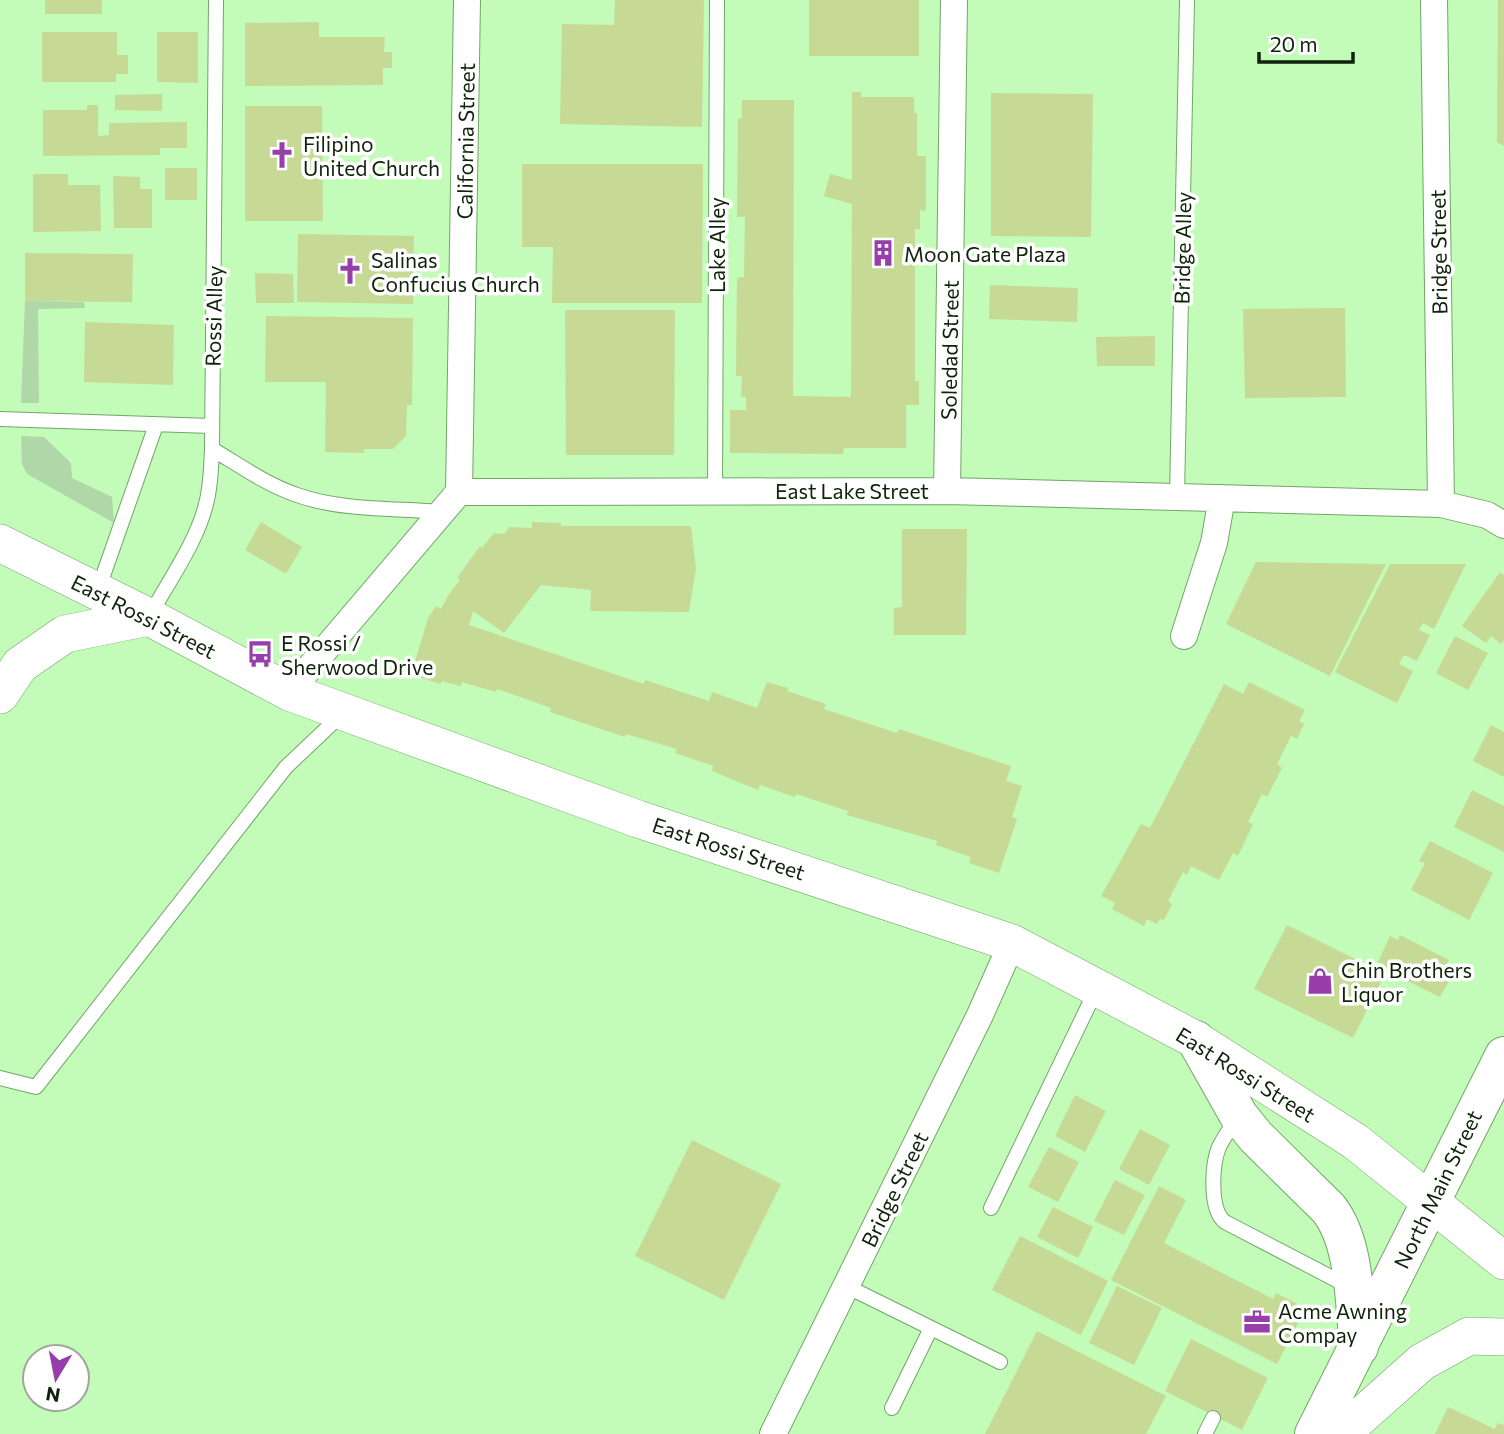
<svg xmlns="http://www.w3.org/2000/svg" width="1504" height="1434" viewBox="0 0 1504 1434" font-family="Commissioner,sans-serif">
<style>
.green{fill:#afd7a7}
.building{fill:#c7da95}
.lines{fill:none;stroke-linecap:round;stroke-linejoin:round}
.lane-casing{stroke:#71a668;stroke-width:16}
.street-casing{stroke:#71a668;stroke-width:28}
.secondary-casing{stroke:#71a668;stroke-width:38}
.primary-casing{stroke:#71a668;stroke-width:40}
.lane{stroke:#fff;stroke-width:14}
.street{stroke:#fff;stroke-width:26}
.secondary{stroke:#fff;stroke-width:37}
.primary{stroke:#fff;stroke-width:38}
.labels{text-anchor:middle;dominant-baseline:central;stroke-width:7;stroke-linejoin:round;paint-order:stroke}
.street-label{font-size:21px;fill:#0e230a;stroke:#fff}
.poi-label{font-size:21px;fill:#0e230a;stroke:#fff;text-anchor:start}
</style>
<rect width="100%" height="100%" fill="#c3fbb8"/>
<path class="green" d="M25,301L84,302L85,308L38,309L39,403H21Z
M21,436L44,437L71,463L72,478L112,497L114,523L27,474L22,464Z"/>
<path class="building" d="M45,0H102V14H45Z
M615,0H704L702,127L560,124L562,24L614,25Z
M809,0H919V56H809Z
M1498,0H1504V146L1497,142Z
M319,22V37H385L384,52H392V68H383V85L245,86V23Z
M42,32H117V55H128V74H116V82H42Z
M157,32H198V83L157,82Z
M852,92H861V97H914V113H917V156H926V211L920,210V229H915V381H919V405H906V448H844L843,454L730,453V410H746V397H741L742,376H736L737,278L744,277L745,217H737L738,119L742,118V100H794L793,396L851,397L852,204L824,196L830,174L852,180Z
M991,93L1093,94L1091,237L991,236Z
M162,94V111L115,110V95Z
M87,105H98V136L109,135V123L187,122V148H160V155L43,156V110H87Z
M245,106H322L323,221H245Z
M522,164H703L702,303H552L553,247H522Z
M165,168H197V200H165Z
M33,174H68V185H100L101,231L33,232Z
M113,176L140,177V189H152V228H114Z
M298,234L414,236L413,304L297,302Z
M25,253L133,254L132,302L25,301Z
M255,273L293,274L294,303H256Z
M990,285L1078,288L1077,322L989,319Z
M1345,308L1346,397L1245,398L1243,309Z
M565,310H675L674,455H566Z
M266,316L413,318L412,405H407L406,436L393,449H364V453L325,452L326,382H265Z
M85,322L174,325L173,385L84,382Z
M1155,336V366H1097L1096,337Z
M261,522L302,547L286,574L245,550Z
M532,522L561,523V526H691L696,568L689,612L590,611L591,590L541,585L504,633L473,611L469,625L644,684L645,680L709,701L712,692L757,708L767,682L788,688L787,691L826,704L824,709L897,733L899,729L1011,766L1006,781L1022,786L1012,817L1017,819L999,873L969,863L971,857L936,845L937,841L847,815L848,811L796,794L795,797L760,785L758,790L712,771L713,766L675,753L677,749L626,734L625,737L550,712L551,708L497,689L496,692L462,682L461,686L441,681V684L411,675L428,618L436,606L441,609L449,594L460,580L457,578L480,546L482,548L494,533L504,534L510,527L532,528Z
M902,529H967L966,635H894V608L902,607Z
M1256,562L1386,564L1330,676L1226,624Z
M1390,564H1466L1434,629L1423,623L1419,630L1430,635L1417,661L1404,655L1399,664L1413,671L1397,703L1335,672Z
M1500,572L1504,575V640L1501,644L1491,636L1486,643L1462,626Z
M1455,636L1488,653L1468,690L1436,673Z
M1249,682L1305,710L1299,721L1304,724L1297,739L1291,736L1277,764L1282,768L1267,797L1262,794L1248,822L1253,824L1238,856L1233,853L1219,880L1191,866L1187,875L1183,872L1168,901L1172,904L1164,920L1160,919L1157,924L1147,919L1144,926L1112,909L1115,903L1101,896L1141,824L1150,828L1224,684L1243,694Z
M1491,725L1504,732V777L1473,761Z
M1472,790L1504,806V852L1454,827Z
M1430,841L1493,873L1469,920L1411,890L1425,863L1419,861Z
M1287,925L1385,974L1353,1038L1254,989Z
M1400,935L1449,960L1441,977L1449,981L1440,997L1383,969L1384,966L1378,962L1390,936L1398,940Z
M1075,1095L1106,1111L1085,1152L1055,1136Z
M1140,1129L1170,1145L1149,1185L1119,1169Z
M692,1140L781,1184L724,1300L635,1256Z
M1049,1147L1079,1162L1058,1202L1028,1187Z
M1115,1180L1145,1195L1124,1235L1094,1221Z
M1159,1186L1186,1200L1164,1243L1273,1299L1276,1293L1306,1308L1277,1364L1111,1280Z
M1053,1207L1093,1227L1078,1258L1037,1237Z
M1020,1236L1108,1281L1081,1335L992,1290Z
M1117,1286L1162,1308L1134,1365L1089,1343Z
M1037,1331L1166,1396L1146,1434H985Z
M1191,1339L1268,1378L1242,1430L1165,1391Z
M1448,1407L1495,1429L1497,1423L1504,1425V1434H1435Z"/>
<g class="lines">
<defs>
<path id="lane" d="M0,419L212,426
M212,449C239,465 267,485 297,495C342,511 395,508 442,512
M715,490L717,0
M1177,497L1187,0
M98,590L156,425
M149,617C168,582 197,542 206,504C211,486 211,467 212,449L216,0
M0,1078L36,1087L286,767L342,714
M1237,1118C1231,1127 1224,1137 1219,1147C1212,1164 1209,1210 1225,1222L1348,1286
M991,1208L1097,988
M846,1286L931,1328L892,1408
M931,1328L1000,1362
M1205,1434L1213,1418"/>
<path id="street" d="M1434,0L1441,504
M947,491L954,0
M459,492L467,0
M1184,636L1214,543L1222,498
M289,692L459,492L947,491L1441,504L1487,515L1504,525
M773,1434L980,1015L1012,943"/>
<path id="secondary" d="M0,543L149,617L289,692L638,819L1012,943L1196,1040L1356,1142L1504,1261
M0,695L20,665L65,634L149,617
M1341,1434L1422,1362L1469,1336L1504,1337"/>
<path id="primary" d="M1196,1040L1239,1116L1256,1137L1329,1209C1356,1244 1354,1303 1359,1347
M1314,1434L1504,1056"/>
</defs>
<use href="#lane" class="lane-casing"/>
<use href="#street" class="street-casing"/>
<use href="#secondary" class="secondary-casing"/>
<use href="#primary" class="primary-casing"/>
<use href="#lane" class="lane"/>
<use href="#street" class="street"/>
<use href="#secondary" class="secondary"/>
<use href="#primary" class="primary"/>
</g>
<defs>
<symbol id="church-bare" viewBox="-9 -9 18 18"><path d="M-1.2-6h2.4v3.5h3.3v2.4h-3.3V6h-2.4V-.1h-3.3v-2.4h3.3Z" fill="#983eaa" stroke="#fff" stroke-width="2.5" paint-order="stroke"/></symbol>
<symbol id="building-bare" viewBox="-9 -9 18 18"><path d="M-4-6H4V6H1V3H-1V6H-4ZM-2.5-4.3h1.7v1.8h-1.7ZM.8-4.3h1.7v1.8H.8ZM-2.5-1h1.7V.8h-1.7ZM.8-1h1.7V.8H.8Z" fill="#983eaa" stroke="#fff" stroke-width="2.5" paint-order="stroke"/></symbol>
<symbol id="bus-bare" viewBox="-9 -9 18 18"><path d="M-5-6H5V4H4V6H2V4H-2V6H-4V4H-5ZM-3.5-4V0h7V-4ZM-3.5 1.2v1.5H-2V1.2ZM2 1.2v1.5H3.5V1.2Z" fill="#983eaa" stroke="#fff" stroke-width="2.5" paint-order="stroke"/></symbol>
<symbol id="shop-bare" viewBox="-9 -9 18 18"><path d="M-5-2.5h2.3a2.7 3.5 0 0 1 5.4 0H5L5.5 6h-11ZM-1.5-2.5h3a1.5 2.3 0 0 0-3 0Z" fill="#983eaa" stroke="#fff" stroke-width="2.5" paint-order="stroke"/></symbol>
<symbol id="office-bare" viewBox="-9 -9 18 18"><path d="M-6-3h4V-5.5h4V-3h4V5H-6ZM-1-4.5V-3h2v-1.5ZM-6 0V1H6V0Z" fill="#983eaa" stroke="#fff" stroke-width="2.5" paint-order="stroke"/></symbol>
</defs>
<g fill-rule="evenodd">
<use href="#church-bare" x="263" y="136" width="38" height="38"/>
<use href="#building-bare" x="864" y="234" width="38" height="38"/>
<use href="#church-bare" x="331" y="252" width="38" height="38"/>
<use href="#bus-bare" x="241" y="635" width="38" height="38"/>
<use href="#shop-bare" x="1301" y="962" width="38" height="38"/>
<use href="#office-bare" x="1238" y="1303" width="38" height="38"/>
</g>
<g class="labels">
<g class="street-label">
<text transform="translate(465 141) rotate(-89)">California Street</text>
<text transform="translate(716 245) rotate(-90)">Lake Alley</text>
<text transform="translate(1182 248) rotate(-89)">Bridge Alley</text>
<text transform="translate(1438 252) rotate(-91)">Bridge Street</text>
<text transform="translate(213 316) rotate(-89)">Rossi Alley</text>
<text transform="translate(949 350) rotate(-89)">Soledad Street</text>
<text x="852" y="490">East Lake Street</text>
<text transform="translate(144 616) rotate(27)">East Rossi Street</text>
<text transform="translate(729 848) rotate(18)">East Rossi Street</text>
<text transform="translate(1246 1074) rotate(32)">East Rossi Street</text>
<text transform="translate(894 1189) rotate(-64)">Bridge Street</text>
<text transform="translate(1437 1189) rotate(-64)">North Main Street</text>
</g>
<g class="poi-label">
<text x="303" y="143">Filipino<tspan x="303" dy="24">United Church</tspan></text>
<text x="904" y="253">Moon Gate Plaza</text>
<text x="371" y="259">Salinas<tspan x="371" dy="24">Confucius Church</tspan></text>
<text x="281" y="642">E Rossi /<tspan x="281" dy="24">Sherwood Drive</tspan></text>
<text x="1341" y="969">Chin Brothers<tspan x="1341" dy="24">Liquor</tspan></text>
<text x="1278" y="1310">Acme Awning<tspan x="1278" dy="24">Compay</tspan></text>
</g>
</g>
<g transform="translate(56 1378) rotate(190)"><circle r="33" fill="#ffffff" stroke="#9fa79d" stroke-width="2"/>
<path d="M0-5L12 26L0 18L-12 26Z" fill="#983eaa"/>
<text y="-10" font-size="19" font-weight="bold" text-anchor="middle" fill="#0e230a">N</text>
</g>
<path d="M1259 52v10h94v-10" fill="none" stroke="#0e230a" stroke-width="3.5"/>
<text x="1270" y="52" font-size="21" fill="#0e230a" stroke="#ffffff" stroke-width="5" paint-order="stroke">20 m</text>
</svg>
